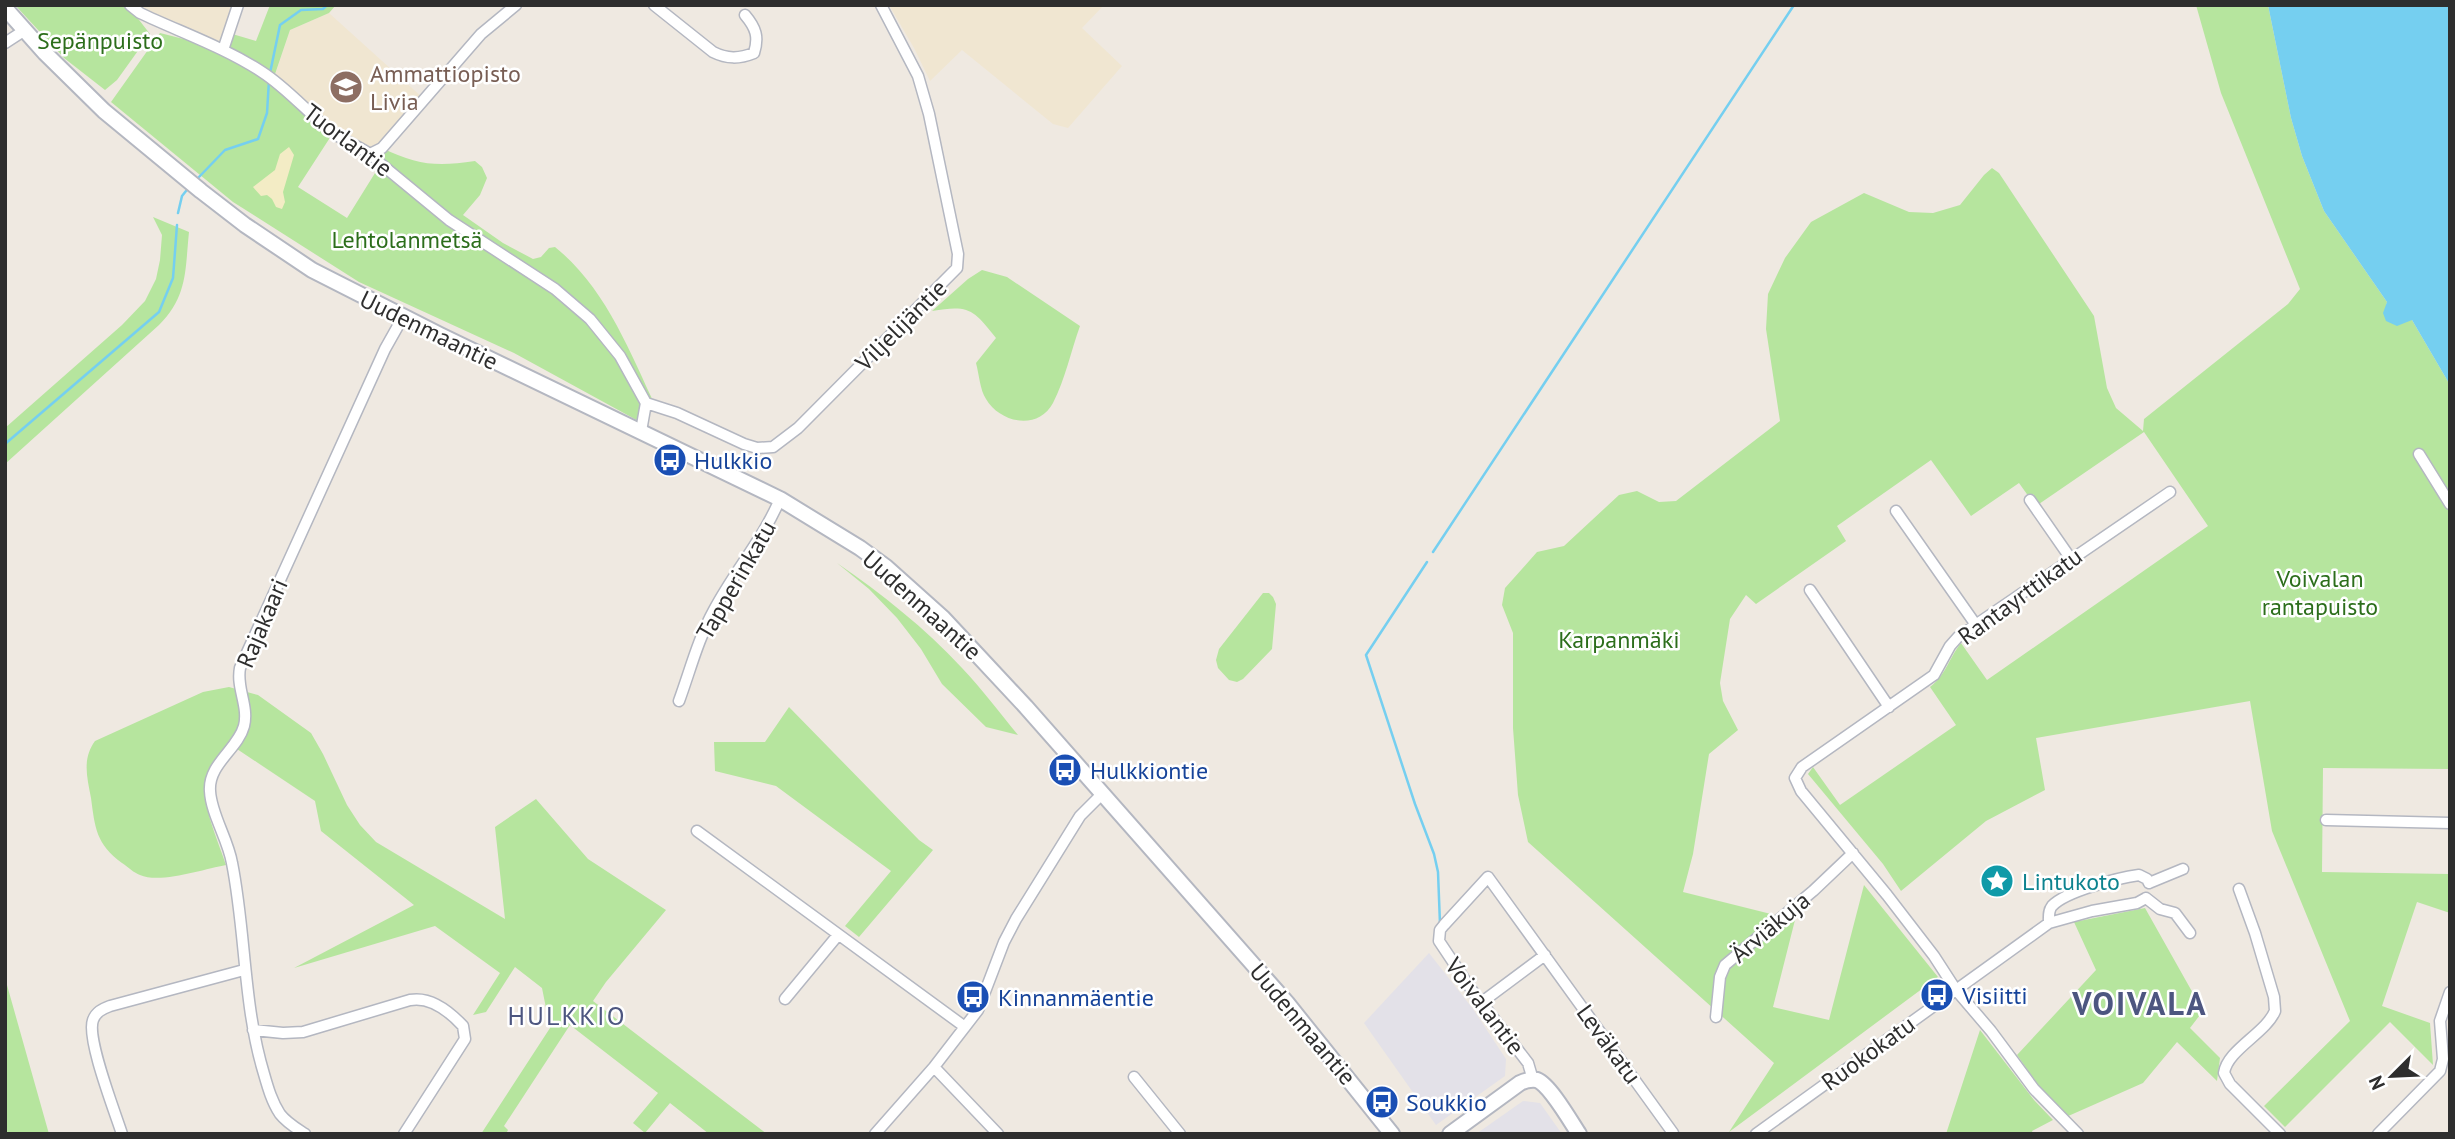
<svg xmlns="http://www.w3.org/2000/svg" width="2455" height="1139" viewBox="0 0 2455 1139" font-family="'PT Sans',sans-serif">
<style>
.industrial{fill:#e3e1e8}
.education{fill:#f0e6d1}
.green{fill:#b6e59e}
.sand{fill:#f3ecc5}
.water{fill:#75cff0}
.lines{fill:none;stroke-linecap:round;stroke-linejoin:round}
.stream{stroke:#75cff0;stroke-width:2.5}
.street-casing{stroke:#b4b7c1;stroke-width:13}
.secondary-casing{stroke:#b4b7c1;stroke-width:18}
.street{stroke:#fff;stroke-width:10}
.secondary{stroke:#fff;stroke-width:14}
.labels{text-anchor:middle;dominant-baseline:central;stroke-width:5;stroke-linejoin:round;paint-order:stroke}
.park-label{font-size:24px;fill:#2c6e1b;stroke:#fff}
.education-label{font-size:24px;fill:#785e54;stroke:#fff;text-anchor:start}
.street-label{font-size:24px;fill:#2e2e2e;stroke:#fff}
.transit-label{font-size:24px;fill:#164399;stroke:#fff;text-anchor:start}
.culture-label{font-size:24px;fill:#0d838f;stroke:#fff;text-anchor:start}
.neighbourhood-label{font-size:26px;letter-spacing:2px;fill:#4d5680;stroke:#fff}
.district-label{font-size:32px;font-weight:bold;letter-spacing:2px;fill:#4d5680;stroke:#fff}
</style>
<rect width="100%" height="100%" fill="#efe9e1"/>
<path class="industrial" d="M1429,953L1473,1009L1506,1059L1505,1076L1436,1125L1364,1023Z
M1523,1101L1540,1103L1562,1134H1476Z"/>
<path class="education" d="M138,5H238L223,50Z
M889,5H1104L1082,28L1122,66L1068,128L1053,124L962,50L930,81L914,48Z
M329,13L423,98L382,148L361,150L273,81L290,30Z"/>
<path class="green" d="M15,5H121L136,16L150,34L117,80L105,90L64,58Z
M270,5H336L329,13L290,30L273,80L333,133L298,187L347,218L380,165L372,153L382,148C417,165 436,167 475,161L482,167L487,178L480,195L463,215L503,243L533,259L541,257L549,248L555,247C605,287 629,350 656,407L646,403L642,423L514,353L359,282L233,202L111,102L160,33L223,49L229,33L256,41Z
M2196,5H2268L2291,118L2302,156L2324,211L2387,302L2386,307L2412,320L2450,385V769L2323,768L2322,872L2450,874V913L2417,902L2382,1006L2430,1023L2433,1065L2390,1022L2285,1127L2264,1106L2350,1021L2272,831L2250,701L2036,738L2045,790L1986,821L1901,891L1883,864L1808,774L1813,767L1840,805L1956,725L1930,687C1946,675 1949,658 1961,643L1987,680L2208,526L2144,432L2039,504L2033,494L2029,497L2019,483L1971,516L1931,460L1837,526L1846,541L1756,604L1746,595L1730,619L1720,683L1723,701L1738,730L1709,754L1693,854L1683,892L1795,920L1773,1007L1829,1020L1864,885L1938,977L1729,1132L1774,1063L1528,842L1518,795L1513,728V633L1502,605L1505,588L1537,552L1564,546L1619,495L1637,491L1659,502L1676,501L1780,421L1766,329L1768,294L1785,258L1811,222L1864,193L1909,212L1933,213L1960,205L1984,175L1992,168L1999,173L2094,316L2107,388L2116,408L2143,431L2144,419L2288,304L2300,289L2221,93Z
M153,217L189,232C185,270 188,296 159,325L5,464V428L122,325L145,301L156,279L160,260L162,235Z
M982,270L1007,277L1080,326C1071,351 1065,380 1053,403C1038,431 1000,423 986,399C980,390 979,374 976,363L996,338C973,309 969,305 932,311L968,279Z
M837,563C882,594 925,628 962,668C982,689 1000,713 1018,735L986,727L942,684L921,649L897,618L869,589Z
M1263,593H1269L1273,597L1276,604L1272,649L1243,679L1237,682L1229,680L1218,668L1216,660L1219,649Z
M229,687L258,695L311,733L323,754L347,805L360,825L376,842L505,919L495,827L536,799L588,859L666,910L606,982L593,1001L767,1134H709L670,1103L645,1133L633,1123L658,1093L570,1025L504,1126L508,1130L506,1134H481L550,1028L542,988L515,967L486,1012L473,1015L500,973L435,926L294,968L414,905L321,831L315,801L228,743C220,755 205,771 205,786C203,808 219,843 226,865C204,869 160,884 140,875C134,873 128,867 122,863C96,844 95,828 91,798C87,777 82,759 95,741L203,692Z
M789,707L919,840L933,850L859,937L845,926L891,871L776,786L715,771L714,742H765Z
M2145,908L2203,1011L2190,1028L2220,1058L2217,1081L2177,1042L2143,1083L2066,1117L2046,1096L2017,1055L2096,970L2074,922Z
M5,978L49,1134H5Z
M1980,1030L2034,1100L2053,1120L2032,1131L2033,1134H1946Z"/>
<path class="sand" d="M289,147L294,155L283,192L285,202L282,209L276,207L272,199L267,195L261,196L253,187L275,170L280,154Z"/>
<path class="water" d="M2268,5H2450V385L2412,320L2397,326L2386,321L2383,313L2387,302L2324,211L2302,156L2291,118Z"/>
<g class="lines">
<path class="stream" d="M270,73L280,25L301,10L323,9L327,5
M199,177L225,150L258,139L267,113L269,80
M178,213L182,196L186,191
M5,444L159,312L173,278L177,225
M1433,552L1794,5
M1427,562L1366,655L1415,804L1434,854L1438,872L1440,924"/>
<defs>
<path id="street" d="M130,5L140,13C180,32 224,47 262,72C287,88 308,113 332,132C348,144 368,149 381,164L449,220L555,289L590,319L620,356L646,403L641,431
M654,5L713,52C727,59 739,59 754,53C759,37 756,28 745,15
M5,43L25,30
M223,50L238,5
M372,153L382,148L481,34L516,5
M646,403L677,413L744,444L757,448L773,447L798,428L957,268L958,254L929,114L918,76L881,5
M2419,454L2450,504
M2030,500L2071,559
M1896,511L1976,625
M1810,590L1889,707
M679,701C690,671 698,639 714,610C734,572 763,539 780,499
M2326,820L2450,823
M697,831L965,1027
M2149,883L2183,869
M2239,889L2255,933L2274,997L2275,1011C2266,1033 2227,1050 2224,1073L2230,1084L2280,1134
M2146,898L2160,909L2175,913L2190,933
M2049,923C2049,917 2048,911 2052,906C2066,891 2118,878 2139,875L2147,879L2149,883
M785,999L838,935
M1482,1002L1545,955
M1716,1017L1720,977L1725,965L1813,891L1853,853
M253,1030L283,1033L303,1032L410,1000C431,996 450,1012 463,1026L465,1039L404,1134
M934,1067L998,1134
M1134,1077L1180,1134
M1533,1080L1528,1063L1471,989L1439,941L1440,930L1444,925L1488,877L1673,1133
M122,1134C115,1112 86,1038 93,1020C96,1012 102,1009 110,1006L244,970
M305,1134C296,1128 287,1123 280,1114C272,1102 268,1088 264,1074C243,1005 246,933 232,863C228,839 211,814 210,791C208,764 238,749 244,726C249,706 236,688 240,668L385,349L403,317
M875,1134L934,1067L978,1010L1004,942L1016,919L1080,816L1102,794
M1756,1134L2049,923L2092,911L2137,903L2146,898
M2078,1134L2034,1089L1991,1031L1956,990L1934,956L1887,895L1801,791L1795,778L1802,767L1934,675L1950,646L1958,637L2170,492
M2378,1134L2440,1071L2443,1059L2440,1021L2450,992"/>
<path id="secondary" d="M5,8L45,53L104,111L201,191L245,225L312,270L440,335L780,499L860,548L886,567L943,618L1026,707L1287,1003L1392,1134
M1450,1134L1520,1083C1526,1080 1531,1079 1537,1080C1550,1085 1571,1122 1579,1134"/>
</defs>
<use href="#street" class="street-casing"/>
<use href="#secondary" class="secondary-casing"/>
<use href="#street" class="street"/>
<use href="#secondary" class="secondary"/>
</g>
<defs>
<symbol id="school-disc" viewBox="-11 -11 22 22"><circle r="9.5" fill="#8d6e63" stroke="#fff"/><path d="M0-5L7-2L0 1L-7-2ZM-4 1L0 2.5L4 1V4Q0 6-4 4Z" fill="#fff"/></symbol>
<symbol id="bus-disc" viewBox="-11 -11 22 22"><circle r="9.5" fill="#1a4fb4" stroke="#fff"/><path d="M-5-6H5V4H4V6H2V4H-2V6H-4V4H-5ZM-3.5-4V0h7V-4ZM-3.5 1.2v1.5H-2V1.2ZM2 1.2v1.5H3.5V1.2Z" fill="#fff"/></symbol>
<symbol id="sight-disc" viewBox="-11 -11 22 22"><circle r="9.5" fill="#0f9aa8" stroke="#fff"/><path d="M0-6L1.8-2.2L6-1.7L2.9 1.2L3.7 5.4L0 3.3L-3.7 5.4L-2.9 1.2L-6-1.7L-1.8-2.2Z" fill="#fff"/></symbol>
</defs>
<g fill-rule="evenodd">
<use href="#school-disc" x="327" y="68" width="38" height="38"/>
<use href="#bus-disc" x="651" y="441" width="38" height="38"/>
<use href="#bus-disc" x="1046" y="751" width="38" height="38"/>
<use href="#sight-disc" x="1978" y="862" width="38" height="38"/>
<use href="#bus-disc" x="1918" y="976" width="38" height="38"/>
<use href="#bus-disc" x="954" y="978" width="38" height="38"/>
<use href="#bus-disc" x="1363" y="1083" width="38" height="38"/>
</g>
<g class="labels">
<g class="park-label">
<text x="100" y="40">Sepänpuisto</text>
<text x="407" y="239">Lehtolanmetsä</text>
<text x="2320" y="578">Voivalan<tspan x="2320" dy="28">rantapuisto</tspan></text>
<text x="1619" y="639">Karpanmäki</text>
</g>
<g class="education-label">
<text x="370" y="73">Ammattiopisto<tspan x="370" dy="28">Livia</tspan></text>
</g>
<g class="street-label">
<text transform="translate(348 140) rotate(37)">Tuorlantie</text>
<text transform="translate(901 325) rotate(-45)">Viljelijäntie</text>
<text transform="translate(429 330) rotate(26)">Uudenmaantie</text>
<text transform="translate(736 580) rotate(-60)">Tapperinkatu</text>
<text transform="translate(2020 596) rotate(-36)">Rantayrttikatu</text>
<text transform="translate(922 605) rotate(42)">Uudenmaantie</text>
<text transform="translate(262 623) rotate(-67)">Rajakaari</text>
<text transform="translate(1770 927) rotate(-40)">Ärviäkuja</text>
<text transform="translate(1485 1006) rotate(53)">Voivalantie</text>
<text transform="translate(1303 1024) rotate(50)">Uudenmaantie</text>
<text transform="translate(1609 1044) rotate(54)">Leväkatu</text>
<text transform="translate(1868 1053) rotate(-36)">Ruokokatu</text>
</g>
<g class="transit-label">
<text x="694" y="460">Hulkkio</text>
<text x="1090" y="770">Hulkkiontie</text>
<text x="1962" y="995">Visiitti</text>
<text x="998" y="997">Kinnanmäentie</text>
<text x="1406" y="1102">Soukkio</text>
</g>
<g class="culture-label">
<text x="2022" y="881">Lintukoto</text>
</g>
<g class="neighbourhood-label">
<text x="567" y="1015">HULKKIO</text>
</g>
<g class="district-label">
<text x="2140" y="1003">VOIVALA</text>
</g>
</g>
<rect width="2455" height="1139" fill="none" stroke="#2e2e2e" stroke-width="14"/>
<g transform="translate(2392 1076) rotate(246)" stroke="#ffffff" stroke-width="5" paint-order="stroke">
<path d="M0-5L12 26L0 18L-12 26Z" fill="#2e2e2e"/>
<text y="-10" font-size="19" font-weight="bold" text-anchor="middle" fill="#2e2e2e">N</text>
</g>
</svg>
